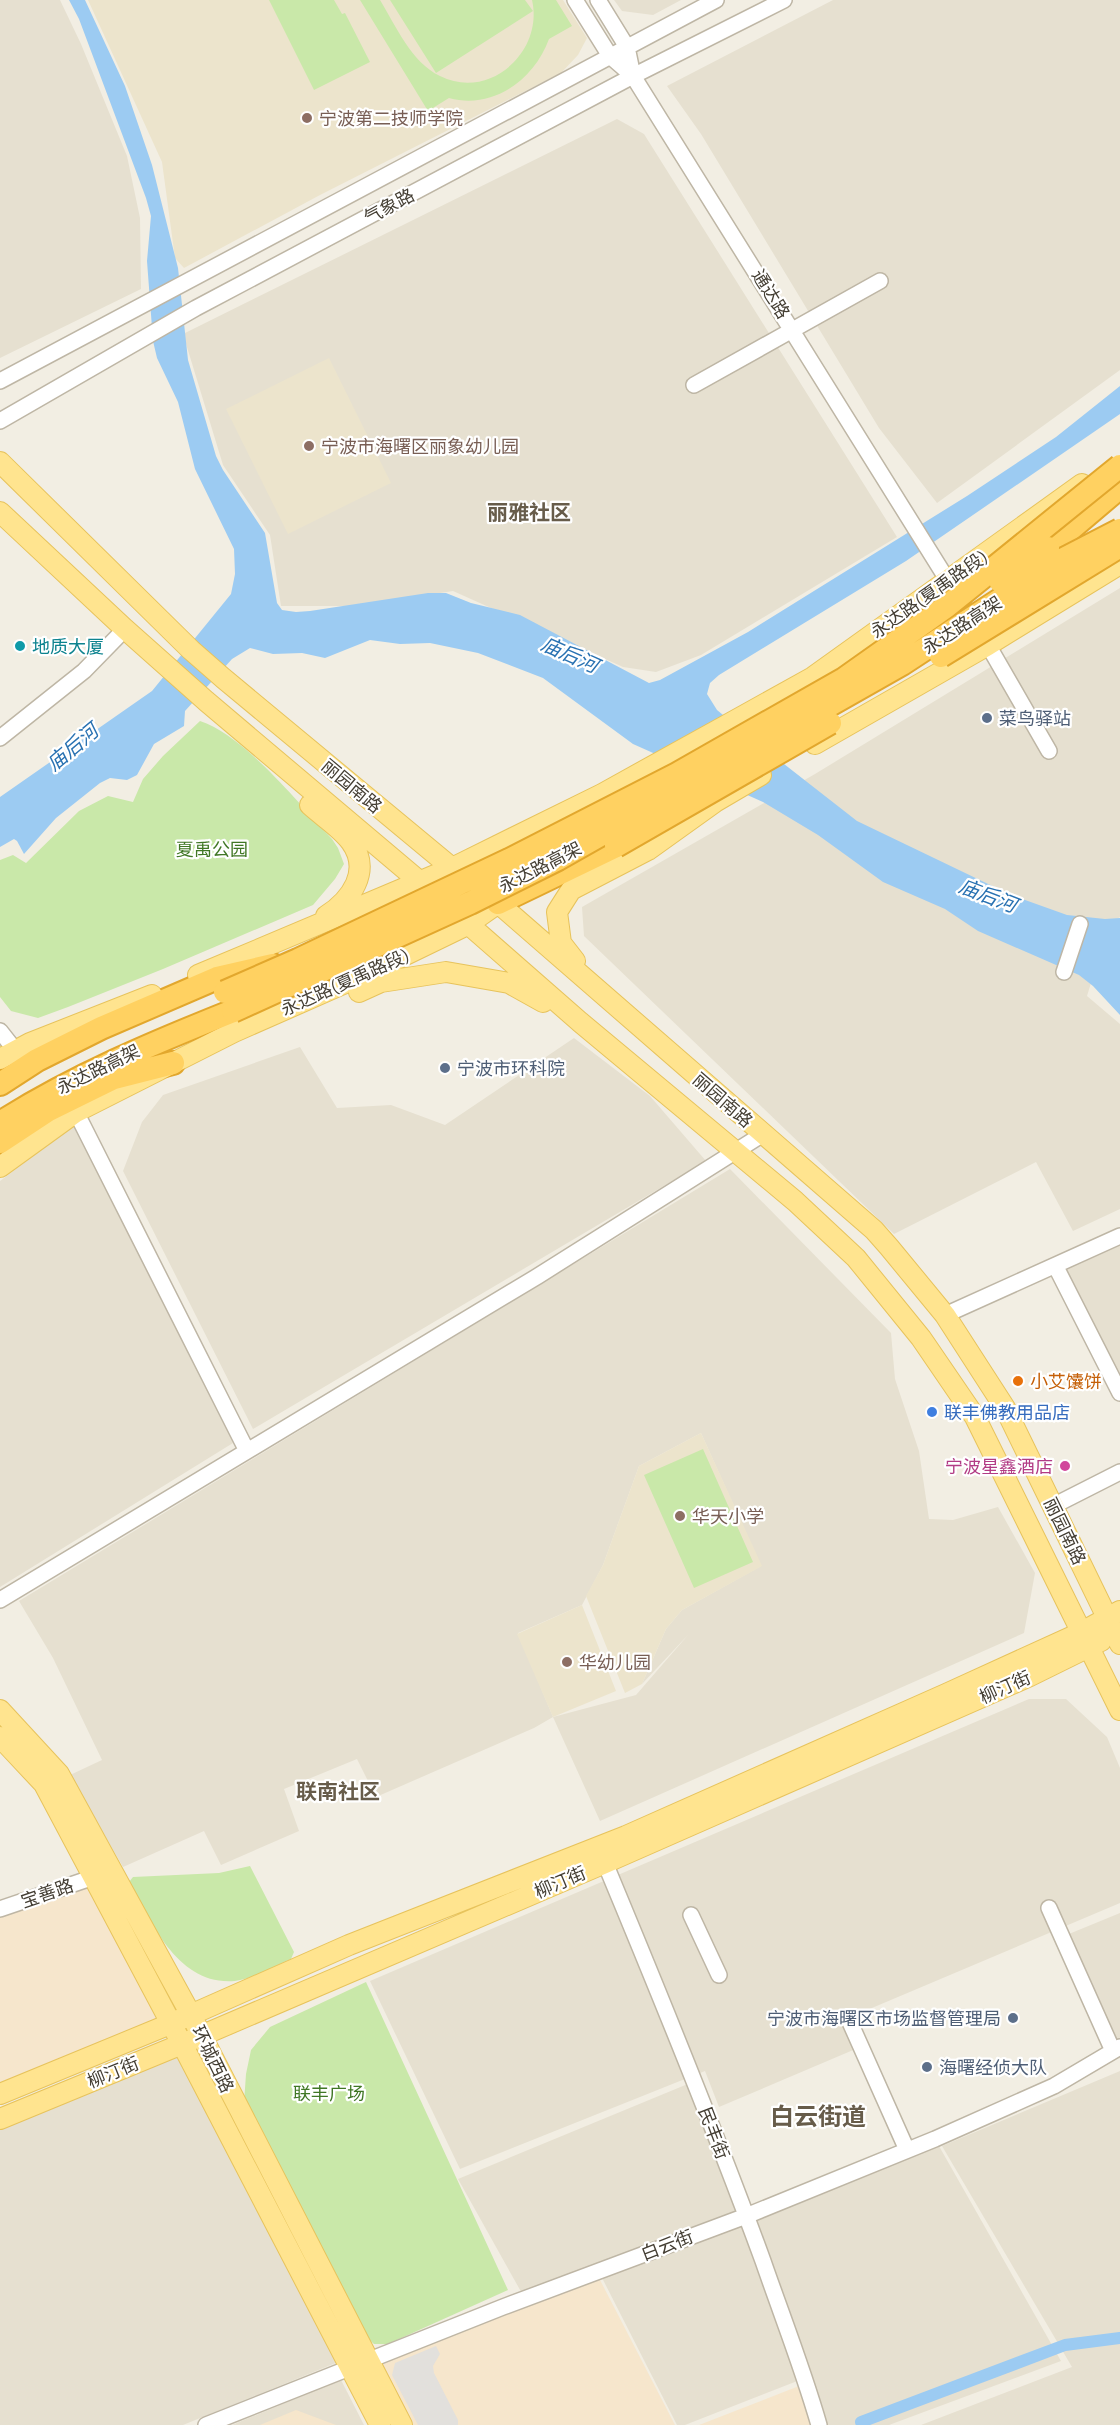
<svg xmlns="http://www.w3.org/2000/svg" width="1120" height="2425" viewBox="0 0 1120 2425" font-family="'IBM Plex Sans','Noto Sans SC',sans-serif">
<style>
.residential{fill:#e6e0d0;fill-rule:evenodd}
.commercial{fill:#f6e6cc}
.education{fill:#ece4cc}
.green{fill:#c9e8a9}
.parking{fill:#e2e0dc}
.water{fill:#9ccbf2}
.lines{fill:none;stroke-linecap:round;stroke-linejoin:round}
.canal{stroke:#9ccbf2;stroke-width:12}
.minor-casing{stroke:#beb6a5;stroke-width:18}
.major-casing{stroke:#e7c35c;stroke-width:22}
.highway-casing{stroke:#e2a72d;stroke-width:26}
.minor{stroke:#fff;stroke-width:15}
.major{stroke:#ffe48f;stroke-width:20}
.highway{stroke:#ffd161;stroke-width:22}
.highway-bridge-casing{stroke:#e2a72d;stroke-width:26;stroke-linecap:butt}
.highway-bridge{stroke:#ffd161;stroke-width:22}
.education-dot{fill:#8d6e63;stroke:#fff;stroke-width:2}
.culture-dot{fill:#0f9aa8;stroke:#fff;stroke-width:2}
.service-dot{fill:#5c6f8a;stroke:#fff;stroke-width:2}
.food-dot{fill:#e8710a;stroke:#fff;stroke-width:2}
.shop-dot{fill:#3f7fe0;stroke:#fff;stroke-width:2}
.hotel-dot{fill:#d1479c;stroke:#fff;stroke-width:2}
.labels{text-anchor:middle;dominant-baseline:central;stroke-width:4.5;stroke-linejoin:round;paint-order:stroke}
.education-label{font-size:18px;fill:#785e54;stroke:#fff;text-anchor:start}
.street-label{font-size:18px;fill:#443e33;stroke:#fff}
.culture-label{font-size:18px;fill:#0d838f;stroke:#fff;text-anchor:start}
.service-label{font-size:18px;fill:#4e5e75;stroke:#fff;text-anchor:start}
.park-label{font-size:18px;fill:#407725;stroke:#fff}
.food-label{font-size:18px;fill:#c56008;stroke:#fff;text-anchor:start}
.shop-label{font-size:18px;fill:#366cbe;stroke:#fff;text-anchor:start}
.hotel-label{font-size:18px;fill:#b23c85;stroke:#fff;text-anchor:end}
.water-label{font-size:20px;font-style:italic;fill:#2972b2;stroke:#fff}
.quarter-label{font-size:21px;font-weight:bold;fill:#675c4a;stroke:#fff}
.district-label{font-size:24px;font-weight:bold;fill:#675c4a;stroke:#fff}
</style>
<rect width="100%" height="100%" fill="#f2eee3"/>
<path class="residential" d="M0,0H60L81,44L127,156L140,218L141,289L0,358Z
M614,0H681L653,15L622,11Z
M833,0H1120V370L937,503L879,428L701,134L667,86Z
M617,119L644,134L897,537L701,655L656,672L623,667L453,591L357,606H281L270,535L223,465L183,334Z
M1120,588V917L1109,924L1087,996L1120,1024V1209L1073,1231L1036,1162L894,1234L584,936L582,907L815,774Z
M574,1038L650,1096L706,1161L253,1429L123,1171L142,1122L163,1095L300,1047L337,1108L391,1105L445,1125Z
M74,1126L219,1406L233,1443L0,1587V1181Z
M730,1169L891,1333L895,1379L919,1451L929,1519L953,1520L998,1507L1035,1573L1024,1633L600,1821L553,1717L534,1728L376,1797L357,1759L284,1789L299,1831L221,1865L204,1831L123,1867L70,1775L102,1760L53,1658L19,1601ZM701,1433L761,1566L682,1610L666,1629L642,1684L688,1635L636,1695L553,1717L518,1633L582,1605L603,1565L639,1466Z
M1120,1243V1380L1062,1271Z
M1029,1699H1066L1107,1737L1120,1768V1903L853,2016L865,2045L719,2107L705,2071L460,2169L370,1981Z
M1120,1913V2059L1064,1936Z
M179,2052L338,2362L183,2425H0V2126Z
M1120,2071V2425H921L1072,2367L942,2146Z
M695,2081L747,2216L935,2139L1061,2361L889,2425H819L805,2378L685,2425H677L597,2268L524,2297L458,2179Z
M341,2380L364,2425H232Z"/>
<path class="commercial" d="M91,1882L165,2023L0,2090V1914Z
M599,2278L675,2425H410L380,2361Z
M799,2386L811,2425H699Z
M296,2410L336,2425H260Z"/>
<path class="education" d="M88,0H563L587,38L578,55L561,73L320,195L184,268L175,258L162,162Z
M329,358L391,483L288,534L226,409Z
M701,1433L762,1566L682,1610L666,1629L642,1684L625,1693L586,1596L603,1565L639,1466Z
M582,1605L616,1691L553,1717L517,1634Z"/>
<path class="green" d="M269,0H334L342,14L345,13L370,62L314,90Z
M360,0H380C396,26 411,62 440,76C489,101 544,52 532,0H556L572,26L549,39C534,80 493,110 449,98L428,111Z
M390,0H525L533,11L436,73Z
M200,721C244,735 299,804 332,839L338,848L344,864L335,879L313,905L163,969L68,1007L38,1018L11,1011L0,997V860L13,855L26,863L79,811L108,796L133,802L143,779L163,756Z
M703,1449L753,1562L694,1588L644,1475Z
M250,1866L294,1952L291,1959C274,1966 253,1979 235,1981C178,1986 152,1923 129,1882L133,1877L219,1873Z
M366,1982L508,2290L388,2344H374L365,2336L244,2103L246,2074L251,2050L270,2027Z"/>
<path class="parking" d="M436,2346L440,2354L433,2366L434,2373L458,2420V2425H418L392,2375L395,2363Z"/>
<path class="water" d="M69,0H85L125,86L152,165L178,268L188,360L216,456L223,470L265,533L277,603L282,610L296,612L310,611L428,593H446L471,603L520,615L649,683L660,680L748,632L967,496L1056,437L1120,386V414L906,561L719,675L710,683L707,694L717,710L752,739L857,821L1011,895L1067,915L1105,919L1120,918V1015L1093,986L1079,975L978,931L945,909L883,882L818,835L763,802L633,744L543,678L478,653L430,643L400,644L370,640L325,658L302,653L273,654L250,648L232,659L185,711L184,726L154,744L137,775L127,780L110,778L100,783L56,818L24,854L17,841L14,839L0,847V797L152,691L231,594L235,574L234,549L195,469L178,402L157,358L153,341L147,261L151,216L146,198L79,19Z"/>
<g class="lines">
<path class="canal" d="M861,2422L1065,2345L1120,2338"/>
<defs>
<path id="minor" d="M575,0L610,56L633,76L627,47L598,0
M633,76L988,645L1049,751
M0,381L716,0
M694,385L880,281
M0,421L196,308L633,76L784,0
M0,738L84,671L125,629
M1064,972L1080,924
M0,1031L15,1050
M76,1112L247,1451
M1056,1267L1120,1393
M945,1315L1120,1236
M1053,1506L1120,1472
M0,1600L538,1276L763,1134
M603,1854L605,1863C660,1995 714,2127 763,2261C782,2316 803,2369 819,2425
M1049,1908L1113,2051
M0,1909L94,1877
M691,1915L719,1975
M849,2020L907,2150
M206,2425L503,2307L746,2216L935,2139L1054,2086L1120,2047"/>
<path id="major" d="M0,462L191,650L223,678L452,868L498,903L874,1230L889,1247L945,1315L1005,1408L1120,1644
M0,512L125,629L206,701L419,881L580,1022L795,1201L856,1258L921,1338L975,1417L1120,1710
M815,744L988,645L1120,564
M310,805C323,817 341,828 351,842C372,871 351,900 326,916
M575,961L561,943L557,912L571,890L648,850L715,802L761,775
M198,975L452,868L602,794L732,722L813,677L1082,484
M359,992L381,982L446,972L509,983L543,1002
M0,1059L30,1043L152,995
M0,1167L76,1112L234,1032L368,973L467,925L507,897
M0,1710L59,1774L191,2015L402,2425
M0,1737L44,1784L182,2044L380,2425
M0,2094L170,2024L349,1945L626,1836L946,1694L1082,1632L1120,1611
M0,2119L182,2044L605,1863L1030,1676L1101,1641"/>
<path id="highway" d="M1048,548L1120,487
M498,903L616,846
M0,1084L37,1060L101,1028L217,978L273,965
M0,1123C74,1076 153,1043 233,1011
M0,1142L47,1111L114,1078L173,1063"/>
</defs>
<use href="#minor" class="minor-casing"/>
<use href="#major" class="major-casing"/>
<use href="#highway" class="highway-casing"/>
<use href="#minor" class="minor"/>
<use href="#major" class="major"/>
<use href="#highway" class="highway"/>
<defs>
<path id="highway-bridge" d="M1000,581L1048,548
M941,656L1120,546
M616,846L830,723
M225,992L298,960L509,860L677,774L844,679L947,606L1120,466
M233,1011L470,903L558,859L902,664L1056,563L1120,530"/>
</defs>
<use href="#highway-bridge" class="highway-bridge-casing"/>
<use href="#highway-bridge" class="highway-bridge"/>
</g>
<g class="education-dot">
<circle cx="307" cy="118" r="6"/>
<circle cx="309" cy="446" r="6"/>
<circle cx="680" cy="1516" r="6"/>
<circle cx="567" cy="1662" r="6"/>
</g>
<circle class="culture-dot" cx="20" cy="646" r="6"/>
<g class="service-dot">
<circle cx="987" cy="718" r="6"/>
<circle cx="445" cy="1068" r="6"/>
<circle cx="1013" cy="2018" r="6"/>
<circle cx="927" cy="2067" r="6"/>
</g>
<circle class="food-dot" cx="1018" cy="1381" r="6"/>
<circle class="shop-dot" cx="932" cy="1412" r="6"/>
<circle class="hotel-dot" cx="1065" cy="1466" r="6"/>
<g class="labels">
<g class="education-label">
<text x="319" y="118">宁波第二技师学院</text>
<text x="321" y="446">宁波市海曙区丽象幼儿园</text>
<text x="692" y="1516">华天小学</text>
<text x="579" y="1662">华幼儿园</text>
</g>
<g class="street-label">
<text transform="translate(389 206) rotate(-28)">气象路</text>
<text transform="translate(771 294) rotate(58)">通达路</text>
<text transform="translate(929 594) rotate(-35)">永达路(夏禹路段)</text>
<text transform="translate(962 625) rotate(-33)">永达路高架</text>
<text transform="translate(352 786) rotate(40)">丽园南路</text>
<text transform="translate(540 867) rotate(-27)">永达路高架</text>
<text transform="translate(345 982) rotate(-24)">永达路(夏禹路段)</text>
<text transform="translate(98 1069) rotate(-26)">永达路高架</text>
<text transform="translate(723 1100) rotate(41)">丽园南路</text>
<text transform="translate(1065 1531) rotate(64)">丽园南路</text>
<text transform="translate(1005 1687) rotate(-24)">柳汀街</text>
<text transform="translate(560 1882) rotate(-23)">柳汀街</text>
<text transform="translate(47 1893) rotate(-19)">宝善路</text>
<text transform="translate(213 2059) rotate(64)">环城西路</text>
<text transform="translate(113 2072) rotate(-22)">柳汀街</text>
<text transform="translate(714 2133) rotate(69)">民丰街</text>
<text transform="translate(667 2245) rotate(-21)">白云街</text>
</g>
<g class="culture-label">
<text x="32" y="646">地质大厦</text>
</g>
<g class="service-label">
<text x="999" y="718">菜鸟驿站</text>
<text x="457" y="1068">宁波市环科院</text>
<text x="1001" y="2018" text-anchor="end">宁波市海曙区市场监督管理局</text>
<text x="939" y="2067">海曙经侦大队</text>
</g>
<g class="park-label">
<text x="212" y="849">夏禹公园</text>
<text x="329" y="2093">联丰广场</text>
</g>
<g class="food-label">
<text x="1030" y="1381">小艾馕饼</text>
</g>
<g class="shop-label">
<text x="944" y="1412">联丰佛教用品店</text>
</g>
<g class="hotel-label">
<text x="1053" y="1466">宁波星鑫酒店</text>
</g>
<g class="water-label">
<text transform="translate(570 654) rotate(24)">庙后河</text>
<text transform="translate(72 747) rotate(-40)">庙后河</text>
<text transform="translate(988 895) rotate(21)">庙后河</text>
</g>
<g class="quarter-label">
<text x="529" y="512">丽雅社区</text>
<text x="338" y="1791">联南社区</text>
</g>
<g class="district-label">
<text x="818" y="2116">白云街道</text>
</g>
</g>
</svg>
